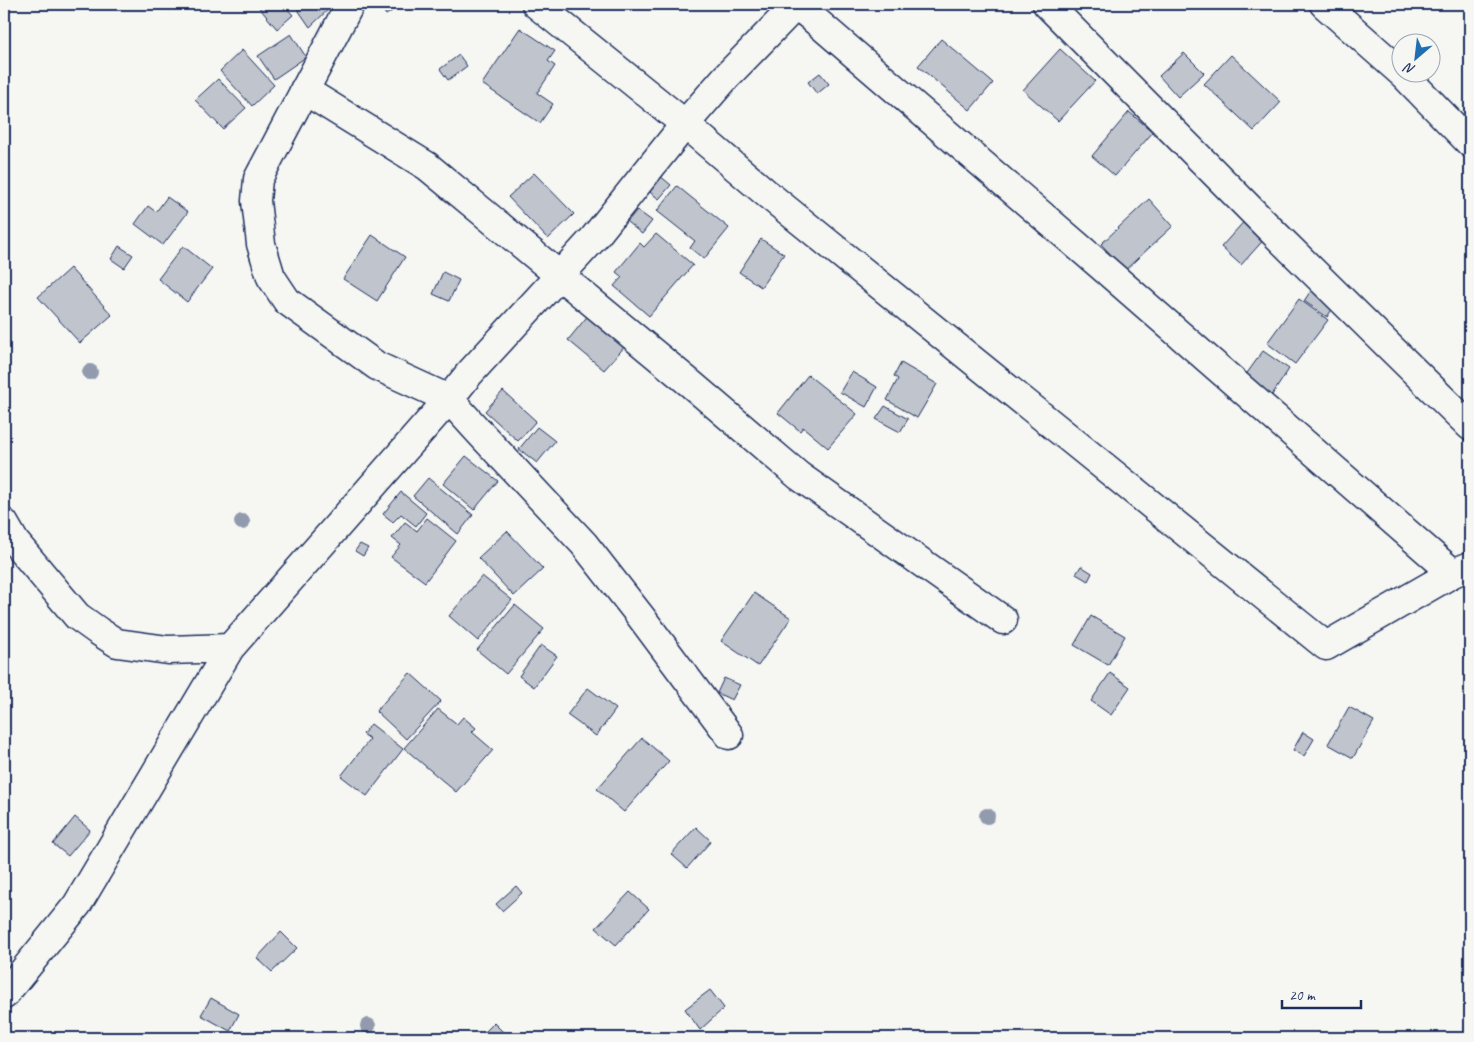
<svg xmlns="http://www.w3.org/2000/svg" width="1474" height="1042" viewBox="0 0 1474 1042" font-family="Caveat,sans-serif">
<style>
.building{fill:#c0c4cd;stroke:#1b2f5e}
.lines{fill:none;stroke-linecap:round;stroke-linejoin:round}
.street-casing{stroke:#1b2f5e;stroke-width:31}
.street{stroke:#f6f6f2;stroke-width:28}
.tree{fill:#929bae}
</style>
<rect width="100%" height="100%" fill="#f6f6f2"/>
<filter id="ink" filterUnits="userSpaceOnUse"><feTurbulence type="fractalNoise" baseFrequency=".02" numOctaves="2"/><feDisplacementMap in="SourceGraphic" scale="10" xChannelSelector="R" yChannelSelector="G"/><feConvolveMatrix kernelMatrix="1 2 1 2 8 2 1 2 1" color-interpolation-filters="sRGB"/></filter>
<g filter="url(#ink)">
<path class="building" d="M256,4H283L293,15L277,29Z
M294,4H334L310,27Z
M379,4H403L386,15Z
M520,28L555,51L548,61L555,66L537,93L553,104L540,123L482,84Z
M291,34L306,57L274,79L258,56Z
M941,39L993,83L970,110L918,66Z
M1060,49L1095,81L1058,121L1023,90Z
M242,50L274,85L252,106L220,71Z
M1184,53L1204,73L1178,97L1159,76Z
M459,55L467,66L448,80L440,69Z
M1231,55L1281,102L1254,131L1204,84Z
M820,73L829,84L817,94L808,82Z
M218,79L246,108L223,129L195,100Z
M1129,112L1153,132L1115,176L1092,156Z
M534,173L574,214L548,239L508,197Z
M659,175L671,185L659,199L647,190Z
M677,186L729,228L704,259L690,248L695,241L657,211Z
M167,197L188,212L163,245L135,224L148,206L156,212Z
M1149,199L1173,226L1125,270L1101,244Z
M637,210L652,221L642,234L627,222Z
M1248,217L1268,235L1241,265L1221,247Z
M656,234L693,265L649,316L614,286L622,277L616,272L640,243L644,247Z
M372,235L405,257L377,301L343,279Z
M761,239L784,254L761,287L739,272Z
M119,246L133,255L124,268L111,259Z
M183,246L212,269L187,302L158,279Z
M70,268L112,315L80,343L38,297Z
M443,272L459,280L449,301L433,294Z
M1312,289L1335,305L1327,317L1304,301Z
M1299,299L1328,320L1295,364L1267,343Z
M590,313L627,344L604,370L568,340Z
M1263,351L1289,369L1272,395L1245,376Z
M901,363L937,384L917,418L887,400L898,379L894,376Z
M852,372L877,387L866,407L840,392Z
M808,375L857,414L828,448L803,427L800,431L778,413Z
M503,391L536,421L518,441L485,411Z
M885,406L908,419L900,432L876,419Z
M537,427L555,441L537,463L519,449Z
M466,456L498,481L474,510L443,484Z
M428,478L473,515L458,534L413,496Z
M401,492L426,513L416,526L401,514L393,522L383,514Z
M427,518L456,541L425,582L391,557L401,545L392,538L405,522L417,531Z
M507,531L543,569L514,596L478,558Z
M360,544L368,548L363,556L355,551Z
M1081,566L1092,573L1088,581L1076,574Z
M482,576L512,600L478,641L449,616Z
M754,593L791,618L758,666L721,641Z
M515,605L544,629L506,674L477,650Z
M1091,616L1125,636L1108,665L1074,645Z
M541,645L557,656L534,687L519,676Z
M410,673L441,701L406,739L376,711Z
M1110,673L1130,687L1111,715L1091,701Z
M724,678L740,685L732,700L717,693Z
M588,688L616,709L596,736L567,715Z
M1349,707L1374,721L1353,758L1328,744Z
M438,709L457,724L463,717L476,728L472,732L493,750L456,792L404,748Z
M371,724L403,749L367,796L341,776L370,739L363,734Z
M1303,732L1314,739L1304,756L1293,750Z
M642,738L669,761L624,812L597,789Z
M75,817L90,830L68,856L53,844Z
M696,827L711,841L687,868L671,854Z
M516,886L522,893L502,911L496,904Z
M630,892L649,909L616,945L596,928Z
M281,932L297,948L272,972L257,958Z
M710,990L724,1008L700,1030L685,1009Z
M211,998L239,1014L230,1031L201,1015Z
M494,1023L509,1038H479Z"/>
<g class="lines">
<defs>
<path id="street" d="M350,4L258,179L256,201L261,244L271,277L287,301L377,366L449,399L479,432L584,544L641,617L729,735
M536,4L685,124L766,193L1326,646L1453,573L1470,566
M796,4L1101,266L1453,573
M1047,4L1269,228L1470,426
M1324,4L1404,75L1470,143
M304,90L427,166L691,384L799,476L1003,620
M4,523L15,542L77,616L98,631L117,643L168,650L230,648
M4,995L77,905L230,648L449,399L469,374L594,238L685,124L726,77L797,4"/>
</defs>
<use href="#street" class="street-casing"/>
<use href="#street" class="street"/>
</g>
<g class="tree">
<circle cx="90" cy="372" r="8"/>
<circle cx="242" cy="522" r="8"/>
<circle cx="987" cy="816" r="8"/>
<circle cx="368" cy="1026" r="8"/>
</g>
</g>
<rect width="1474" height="1042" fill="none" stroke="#f6f6f2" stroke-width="20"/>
<rect x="10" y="10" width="1454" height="1022" fill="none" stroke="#1b2f5e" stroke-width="2" filter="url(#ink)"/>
<g transform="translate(1416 58) rotate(208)"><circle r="24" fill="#f6f6f2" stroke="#9ea6b7"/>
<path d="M0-4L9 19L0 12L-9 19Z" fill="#1f6fb2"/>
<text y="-8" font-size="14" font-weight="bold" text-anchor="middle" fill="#1b2f5e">N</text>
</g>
<path d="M1282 1000v8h79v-8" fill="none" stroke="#1b2f5e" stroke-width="2.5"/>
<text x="1289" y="1000" font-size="15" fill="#1b2f5e" stroke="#f6f6f2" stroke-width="4" paint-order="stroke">20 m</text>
</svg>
